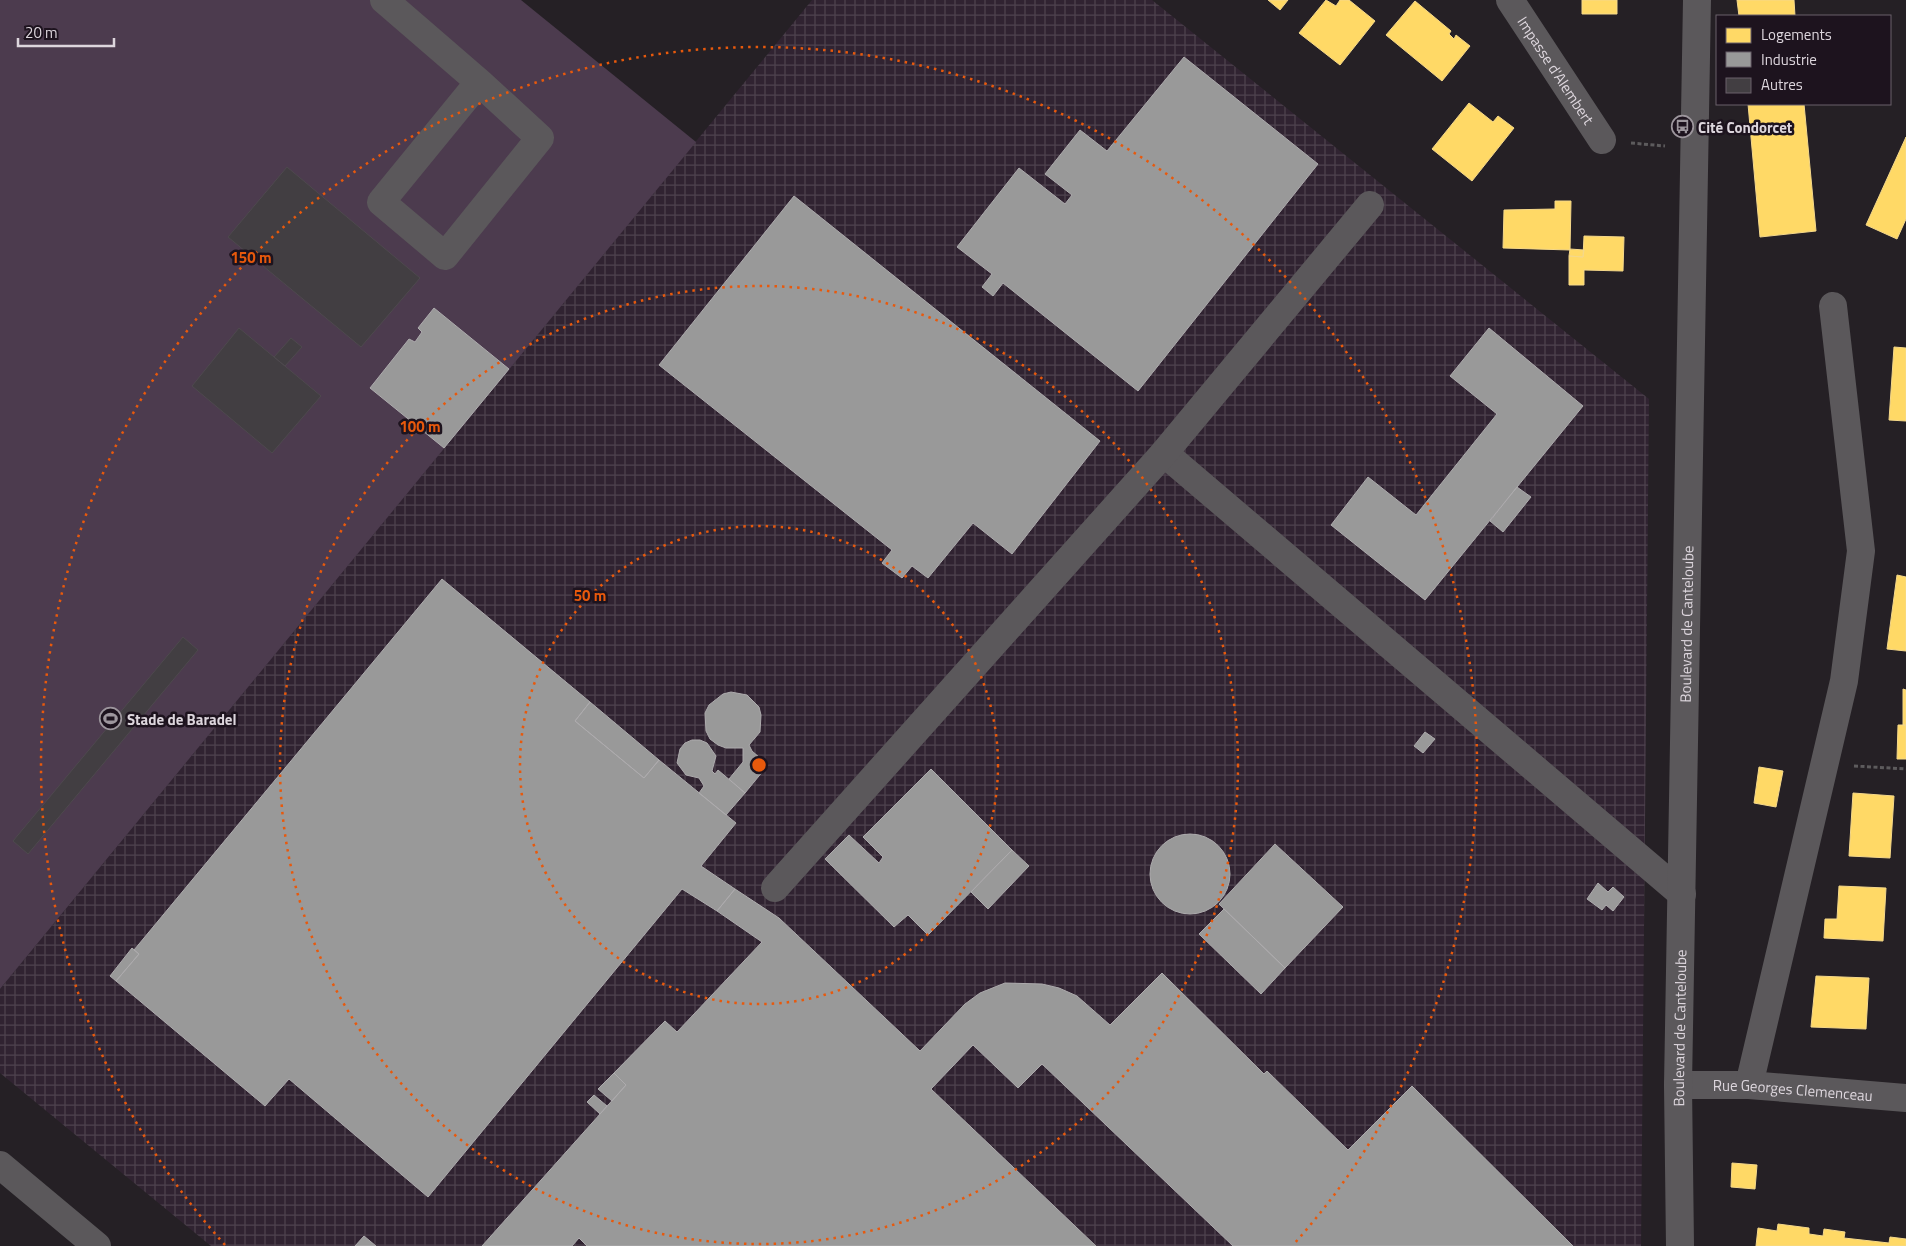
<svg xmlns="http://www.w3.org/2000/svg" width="1906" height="1246" viewBox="0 0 1906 1246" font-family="'Titillium Web',sans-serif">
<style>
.industrial{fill:url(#industrial-grid)}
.green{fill:#4c3b4e}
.homes{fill:#ffd966;stroke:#f5d88a}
.industry{fill:#999;stroke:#adabad}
.building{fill:#423e42;stroke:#4e494e}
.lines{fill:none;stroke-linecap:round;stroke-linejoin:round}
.path{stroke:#5d5b5d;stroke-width:3;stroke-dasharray:4 2.5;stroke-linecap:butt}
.minor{stroke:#5b585b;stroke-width:28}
.ring{fill:none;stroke:#e8590c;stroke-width:2.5;stroke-dasharray:2.5 5}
.labels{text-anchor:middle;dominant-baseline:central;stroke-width:5;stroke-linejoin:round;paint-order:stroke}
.street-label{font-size:15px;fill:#ddd6dd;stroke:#1d131e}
.poi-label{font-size:15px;font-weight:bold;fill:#ddd6dd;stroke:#1d131e;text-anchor:start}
.centre{fill:#e8590c;stroke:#1d131e;stroke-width:2.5}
.ring-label{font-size:15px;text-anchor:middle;font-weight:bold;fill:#e8590c;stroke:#1d131e;stroke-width:5;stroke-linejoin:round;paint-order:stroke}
</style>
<defs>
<pattern id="industrial-grid" width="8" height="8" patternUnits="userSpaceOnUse" patternTransform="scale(1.25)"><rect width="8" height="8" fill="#302331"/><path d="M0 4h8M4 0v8" fill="none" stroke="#4e424e"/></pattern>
</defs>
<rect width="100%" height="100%" fill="#252025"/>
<path class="industrial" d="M812,0H1152L1649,399L1641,1246H211L0,1073V989Z"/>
<path class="green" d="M0,0H521L696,142L0,989Z"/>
<path class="homes" d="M1268,0H1288L1280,10Z
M1326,0L1336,6L1340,0H1349L1375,21L1340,65L1299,33Z
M1582,0H1617V14H1582Z
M1737,0H1794L1795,16H1739Z
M1415,1L1451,31L1449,34L1454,39L1456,35L1470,46L1442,81L1386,35Z
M1469,103L1493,122L1498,116L1514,128L1472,181L1432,149Z
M1748,104H1804L1816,231L1760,237Z
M1906,137V219L1897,239L1866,225Z
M1555,201H1571L1570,250L1503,248L1504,210L1555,209Z
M1584,236L1624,237L1623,271L1584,270V285H1569V256L1583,257Z
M1570,249L1584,250L1583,257L1569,256Z
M1894,347L1906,348V421L1889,420Z
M1897,575L1906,577V651L1887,649Z
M1903,689L1906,690V725H1903Z
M1898,725H1906V759H1897Z
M1759,767L1783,771L1776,807L1754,803Z
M1853,793L1894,796L1890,858L1849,856Z
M1839,886L1886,888L1883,941L1824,938L1825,919H1837Z
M1816,976L1869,978L1866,1029L1811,1027Z
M1732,1163L1757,1165L1755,1189L1731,1187Z
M1778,1224L1809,1228V1234L1823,1236L1824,1229L1845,1232L1844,1238L1889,1243L1890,1237L1906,1239V1246H1756L1758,1228L1777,1231Z"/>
<path class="industry" d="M1184,57L1318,164L1138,391L1003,283L993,296L982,287L992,274L957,247L1019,168L1065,204L1072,195L1045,174L1080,130L1107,151Z
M794,196L1100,441L1012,554L973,523L928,578L912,566L902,578L882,563L892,550L659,365Z
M434,308L509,369L444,448L370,388L409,339L415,342L422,332L418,328Z
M1489,328L1583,406L1425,600L1331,525L1368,477L1416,515L1497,414L1450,376Z
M1517,487L1531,497L1503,532L1490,521Z
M442,579L590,702L575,721L644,778L659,760L736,823L701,866L735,889L717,911L682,889L428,1197L289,1079L265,1106L116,981L139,954L134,950Z
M731,692L747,695L759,707L761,715L760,732L749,745L752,751L768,765L745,793L729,779L743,762V748H726L718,745L710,739L706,731L705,713L709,705L723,694Z
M590,702L659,760L644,778L575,721Z
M1425,732L1435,739L1423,753L1414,746Z
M692,740H700L707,743L716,756L712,771L715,774L718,770L745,793L726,815L699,793L704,786L699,778L686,775L677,763L680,749L685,743Z
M931,769L1012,850L928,935L908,915L894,927L825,859L849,835L879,863L883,857L863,837Z
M1150 874a40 40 0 1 1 80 0a40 40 0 1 1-80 0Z
M1275,844L1343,907L1285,968L1219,904Z
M1012,850L1029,866L988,909L971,892Z
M1598,883L1608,892L1613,887L1624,897L1613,911L1606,905L1602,910L1587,899Z
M735,889L779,918L920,1051L965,1004L980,993L1005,983L1042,984L1059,988L1077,996L1110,1025L1162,973L1264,1074L1267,1071L1348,1150L1412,1086L1573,1246H1233L1042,1064L1018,1088L973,1045L931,1089L1096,1246H587L579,1238L572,1246H482L626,1085L614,1073L665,1021L677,1032L762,942L717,911Z
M1224,909L1285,968L1261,994L1199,934Z
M132,948L139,954L116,981L110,976Z
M614,1073L626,1085L612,1101L598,1089Z
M594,1095L607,1106L600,1114L587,1102Z
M364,1236L376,1246H355Z"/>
<path class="building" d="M287,167L420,278L361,347L228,237Z
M239,328L321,396L272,453L192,386Z
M291,338L302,347L285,366L274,357Z
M183,637L198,650L28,854L13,841Z"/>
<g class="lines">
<path class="path" d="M1631,143L1665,146
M1854,766L1906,769"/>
<g class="minor">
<path d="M384,0L479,82L540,138L445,256L381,202L479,82"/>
<path id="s1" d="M1510,0L1602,140"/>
<path d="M1164,453L1682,894"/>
<path d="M775,888L1164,453L1370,205"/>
<path id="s2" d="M1678,1085H1749L1906,1098"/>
<path d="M1749,1085L1844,681L1861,551L1833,306"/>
<path d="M0,1165L97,1246"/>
<path id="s3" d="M1680,1246L1678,1085L1697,0"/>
</g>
</g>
<g class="ring">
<circle cx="759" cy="765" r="239"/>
<circle cx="759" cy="765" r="479"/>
<path d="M225 1245A718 718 0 1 1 1293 1245"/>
</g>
<defs>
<symbol id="bus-ring" viewBox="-11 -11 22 22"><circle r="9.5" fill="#1d131e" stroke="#9d969d" stroke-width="1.5"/><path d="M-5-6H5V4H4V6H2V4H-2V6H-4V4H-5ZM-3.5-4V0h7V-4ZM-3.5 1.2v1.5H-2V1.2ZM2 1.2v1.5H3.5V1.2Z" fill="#9d969d"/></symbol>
<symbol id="stadium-ring" viewBox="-11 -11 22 22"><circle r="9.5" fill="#1d131e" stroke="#9d969d" stroke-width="1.5"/><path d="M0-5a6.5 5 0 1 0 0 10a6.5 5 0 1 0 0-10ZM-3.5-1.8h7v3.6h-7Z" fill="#9d969d"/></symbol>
</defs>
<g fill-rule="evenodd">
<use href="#bus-ring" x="1670" y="114" width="25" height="25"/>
<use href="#stadium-ring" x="98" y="706" width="25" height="25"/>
</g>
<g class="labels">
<g class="street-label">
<text stroke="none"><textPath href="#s1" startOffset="84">Impasse d'Alembert</textPath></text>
<text stroke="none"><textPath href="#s3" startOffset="622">Boulevard de Canteloube</textPath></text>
<text stroke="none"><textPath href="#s3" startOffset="218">Boulevard de Canteloube</textPath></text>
<text stroke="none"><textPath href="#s2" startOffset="115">Rue Georges Clemenceau</textPath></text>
</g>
<g class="poi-label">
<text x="1698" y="127">Cité Condorcet</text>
<text x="127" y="719">Stade de Baradel</text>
</g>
</g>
<circle cx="759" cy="765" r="8" class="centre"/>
<g class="ring-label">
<text x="251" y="263">150 m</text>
<text x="420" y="432">100 m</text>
<text x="590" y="601">50 m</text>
</g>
<rect x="1716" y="15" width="175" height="90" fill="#1d131e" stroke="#6a616a"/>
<rect x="1726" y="28" width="25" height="15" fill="#ffd966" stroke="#6a616a"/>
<text x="1761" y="40" font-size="15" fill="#ddd6dd">Logements</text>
<rect x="1726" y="52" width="25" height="15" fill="#999999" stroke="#6a616a"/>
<text x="1761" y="65" font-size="15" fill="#ddd6dd">Industrie</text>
<rect x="1726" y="78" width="25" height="15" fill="#423e42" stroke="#6a616a"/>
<text x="1761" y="90" font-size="15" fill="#ddd6dd">Autres</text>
<path d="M18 38v8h96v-8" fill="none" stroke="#ddd6dd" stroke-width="2.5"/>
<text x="25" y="38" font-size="15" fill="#ddd6dd" stroke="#1d131e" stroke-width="4" paint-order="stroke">20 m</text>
</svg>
